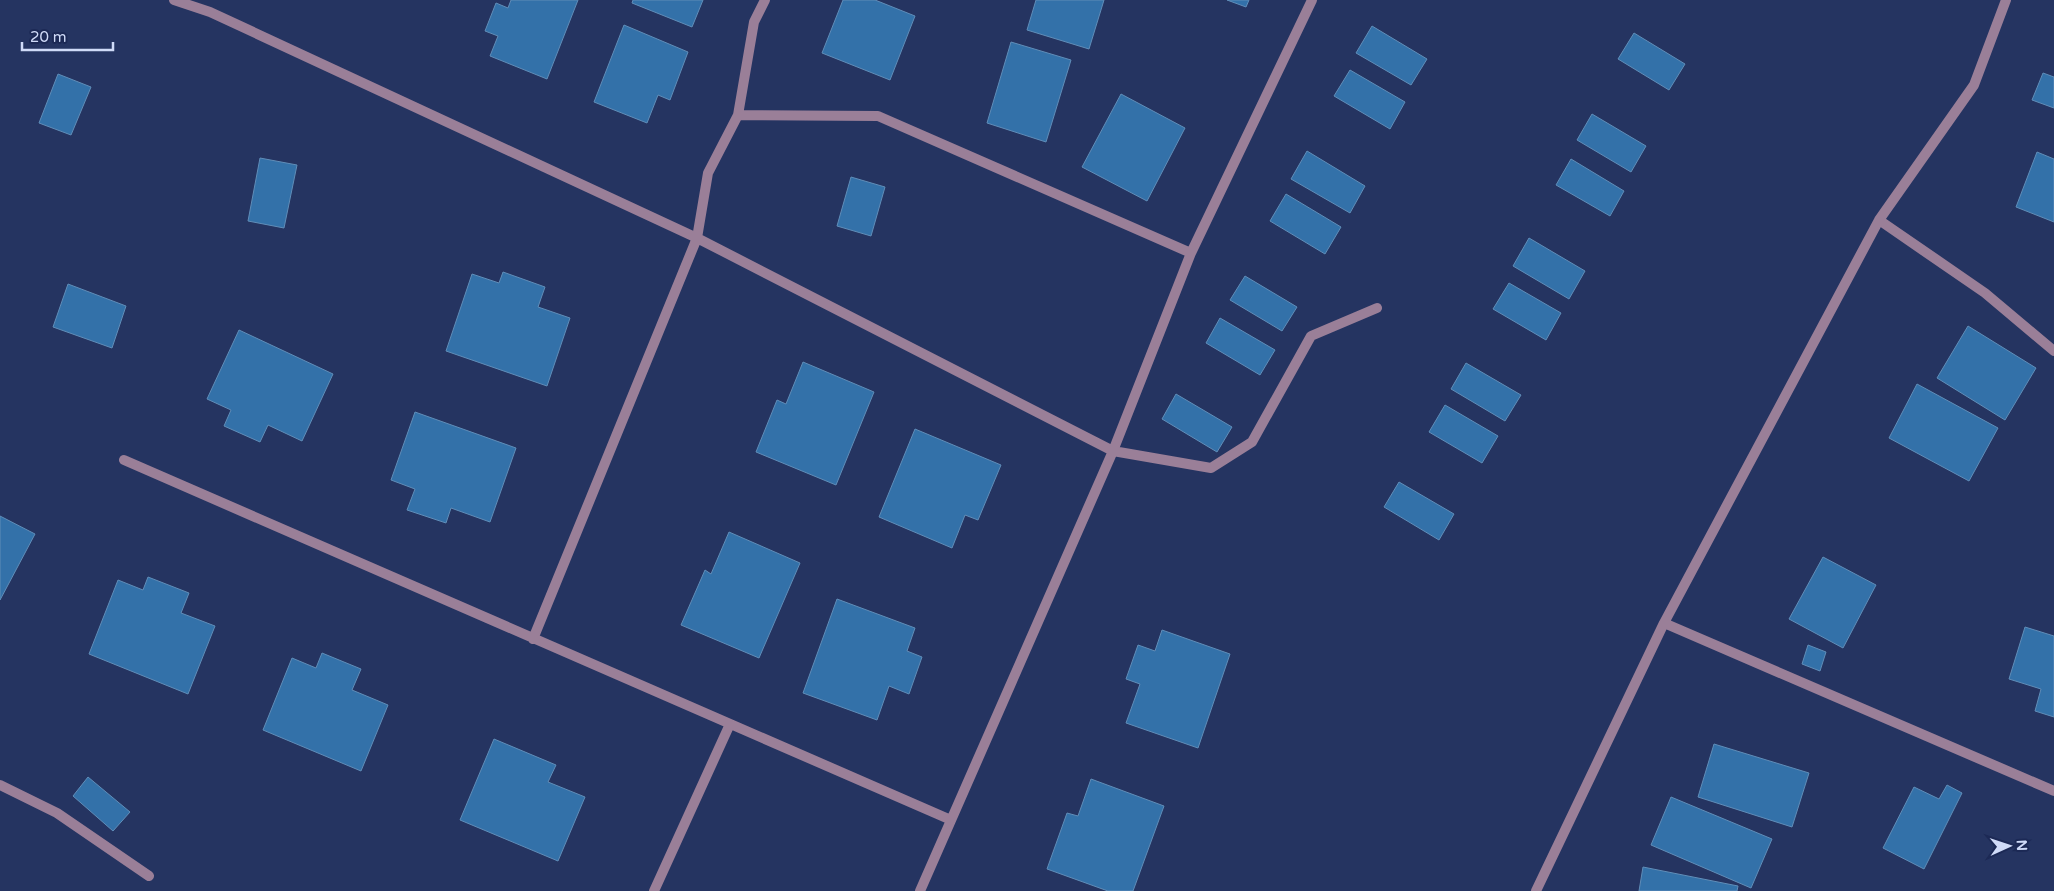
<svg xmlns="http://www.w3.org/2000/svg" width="2054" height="891" viewBox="0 0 2054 891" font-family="'Varela Round',sans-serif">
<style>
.building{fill:#3371a9;stroke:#608db8}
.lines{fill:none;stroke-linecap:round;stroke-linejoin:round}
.minor{stroke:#9a7f98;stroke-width:10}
</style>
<rect width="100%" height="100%" fill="#253461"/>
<path class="building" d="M511,0H578L547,79L490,56L498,36L485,31L496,3L508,8Z
M633,0H703L692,27L632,3Z
M843,0H875L915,16L890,80L822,53Z
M1036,0H1104L1089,49L1027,30Z
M1227,0H1249L1246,7Z
M624,25L688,52L670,100L658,95L647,123L594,102Z
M1372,26L1427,59L1411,85L1356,53Z
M1634,33L1685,64L1669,90L1618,59Z
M1011,42L1071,60L1046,142L987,123Z
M1350,70L1405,102L1390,129L1334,96Z
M2043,73L2054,77V108L2032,100Z
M58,74L91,87L71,135L39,123Z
M1121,94L1185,128L1147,201L1082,167Z
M1592,114L1646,146L1631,172L1577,140Z
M1307,151L1365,186L1350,213L1291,179Z
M2037,152L2054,159V222L2016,207Z
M260,158L297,165L284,228L248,221Z
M1571,159L1624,191L1610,216L1556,185Z
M851,177L885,187L871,236L837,226Z
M1286,194L1341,227L1325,254L1270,221Z
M1529,238L1585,271L1569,299L1513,266Z
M503,272L545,287L538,307L570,318L547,386L446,351L472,274L499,283Z
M1245,276L1297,307L1282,331L1230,300Z
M1509,283L1561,313L1546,340L1493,309Z
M68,284L126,306L112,348L53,327Z
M1220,318L1275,350L1260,375L1206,343Z
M1968,326L2036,368L2005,420L1937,378Z
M239,330L333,374L302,441L268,425L260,442L224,426L231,410L207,399Z
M803,362L874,392L836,485L756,452L777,400L786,404Z
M1466,363L1521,395L1505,421L1451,389Z
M1917,384L1998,428L1969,481L1889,438Z
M1176,394L1232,427L1217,452L1162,419Z
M1445,405L1498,436L1482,463L1429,432Z
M415,412L516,448L490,522L451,508L446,523L407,510L415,489L391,480Z
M915,429L1001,465L978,520L965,515L952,548L879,517Z
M1399,482L1454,514L1439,540L1384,507Z
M0,516L35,534L0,600Z
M729,532L800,563L759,658L681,625L705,570L711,574Z
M1823,557L1876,585L1843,648L1789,619Z
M148,577L189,593L181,613L215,626L188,694L89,654L118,580L143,590Z
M837,599L915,628L907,651L922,657L909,694L889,686L877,720L803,693Z
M2025,627L2054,636V717L2035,711L2041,689L2009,679Z
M1162,630L1230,654L1198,748L1126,723L1140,684L1126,679L1138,645L1155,651Z
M1808,645L1826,652L1820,671L1802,664Z
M322,653L361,669L352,690L388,705L361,771L263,730L292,658L316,668Z
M494,739L556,765L548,782L585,797L558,861L460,820Z
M1714,744L1809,773L1792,827L1698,797Z
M88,777L130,812L113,831L73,796Z
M1091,779L1164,806L1133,891H1108L1047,869L1067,813L1078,816Z
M1947,785L1962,793L1924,869L1883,848L1914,787L1939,799Z
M1671,797L1772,839L1751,888L1651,845Z
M1643,867L1738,886L1737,891H1639Z"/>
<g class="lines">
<path class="minor" d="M174,0L210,12L697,238L1113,451L1211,468L1252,442L1311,336L1377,308
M738,115L878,116L1191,253
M1879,220L1985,293L2054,351
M124,460L951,820
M1664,623L2054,791
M533,639L697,238L708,173L738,115L754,22L765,0
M0,785L57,813L149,876
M654,891L730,724
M920,891L1113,451L1191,253L1312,0
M1536,891L1664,623L1879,220L1974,85L2006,0"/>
</g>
<g transform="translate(2009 846) rotate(87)" stroke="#1c2955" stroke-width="4" paint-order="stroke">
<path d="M0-4L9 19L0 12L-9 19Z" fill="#d0dbf8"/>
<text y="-8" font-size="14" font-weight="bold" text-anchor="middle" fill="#d0dbf8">N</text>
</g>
<path d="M22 42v8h91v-8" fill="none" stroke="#d0dbf8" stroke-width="2.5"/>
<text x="30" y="42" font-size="15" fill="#d0dbf8" stroke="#1c2955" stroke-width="4" paint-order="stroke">20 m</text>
</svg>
